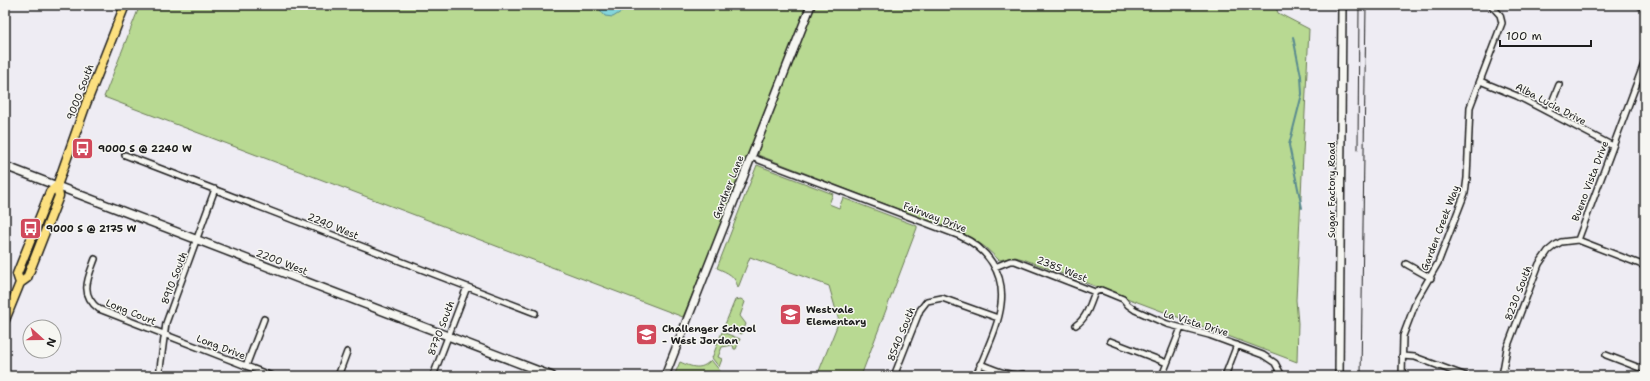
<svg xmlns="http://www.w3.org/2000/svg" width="1650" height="381" viewBox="0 0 1650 381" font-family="'Shantell Sans',sans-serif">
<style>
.grass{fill:#b8d992;stroke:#6a7a57}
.water{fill:#84d5dc;stroke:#5a8b8f}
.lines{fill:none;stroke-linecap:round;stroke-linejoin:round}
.stream{stroke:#5a8b8f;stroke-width:2}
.street-casing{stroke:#1c1c1c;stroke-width:8}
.secondary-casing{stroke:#1c1c1c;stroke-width:10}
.primary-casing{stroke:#1c1c1c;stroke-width:11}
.street{stroke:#f6f6f2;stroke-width:5}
.secondary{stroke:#f6f6f2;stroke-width:7}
.primary{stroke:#fce080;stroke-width:8}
.tram{stroke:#1c1c1c;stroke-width:1}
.labels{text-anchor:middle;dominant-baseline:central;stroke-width:3;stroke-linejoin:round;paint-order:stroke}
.street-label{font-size:10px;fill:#1c1c1c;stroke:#f6f6f2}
.poi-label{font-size:10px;font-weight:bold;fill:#1c1c1c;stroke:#f6f6f2;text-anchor:start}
</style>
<rect width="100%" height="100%" fill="#eeecf3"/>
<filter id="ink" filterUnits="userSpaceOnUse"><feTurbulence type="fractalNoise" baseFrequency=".025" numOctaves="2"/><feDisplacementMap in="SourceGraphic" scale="8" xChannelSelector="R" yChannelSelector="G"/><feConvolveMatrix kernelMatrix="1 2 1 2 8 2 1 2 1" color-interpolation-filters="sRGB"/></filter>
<g filter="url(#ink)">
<path class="grass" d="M140,5H1275L1278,13L1309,29L1296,300L1298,323L1297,362L1023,259L1015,257L999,260L985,247L970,237L758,155L759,152L752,150L683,317L104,97Z
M757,165L833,194L829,204L839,208L843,198L917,226V228L861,376H822L819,371L839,321L829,286L750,257L738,288C735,275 728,273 717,268Z
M741,299L745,302L740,316L746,324L742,334L724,327L735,300Z
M722,332L740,339L736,349H734L733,345L722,347L718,357L722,359L719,367L712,358Z
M711,360L721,372V373L724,376H674L680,362C692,367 701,371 711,360Z"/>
<path class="water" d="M596,5H632L613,17L605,16Z"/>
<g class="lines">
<path class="stream" d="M1276,5L1277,9
M1293,37L1301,76L1302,94L1289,145L1302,208"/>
<defs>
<path id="street" d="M1480,81L1517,96L1613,146
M1548,112L1559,85
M125,155L535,313
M751,157L960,236C987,248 1005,273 1001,304C999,326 984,355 976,376
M1578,240L1645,61
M95,259C88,278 79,294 99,309L272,376
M1406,264L1431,278
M995,267L1010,261H1015L1095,292L1101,290L1123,299L1128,305L1135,310L1167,324L1209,335L1263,355L1275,363L1282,376
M1076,325C1087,318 1090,304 1095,292
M1110,341L1167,363
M1606,355L1645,370
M1402,356L1415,357L1466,376
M980,364C994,369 1009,377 1023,374
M246,366L264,319
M159,376L166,323L215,189
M338,376L347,352
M433,376L467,287
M894,376L920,310L927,301L942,298L998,318
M1162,376L1181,328
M1225,376L1237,345
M1402,376L1403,336L1417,299L1438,263L1465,193L1467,178L1470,107L1502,23L1500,15L1491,5
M1502,376L1507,348L1539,264L1548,251L1554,246L1561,242L1578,240L1645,266"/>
<path id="secondary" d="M1641,5L1645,6
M5,166L552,376
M665,376L811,5
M1339,376L1342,5"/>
<path id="primary" d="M20,283L17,274L50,192L57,186
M5,320L20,283L27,278L59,196L57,186L86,104L125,5"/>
</defs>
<use href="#street" class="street-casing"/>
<use href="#secondary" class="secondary-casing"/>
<use href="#primary" class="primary-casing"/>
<use href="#street" class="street"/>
<use href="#secondary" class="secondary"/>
<use href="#primary" class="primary"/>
<path class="tram" d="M1358,149L1359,5
M1361,376L1366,5"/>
</g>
</g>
<defs>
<symbol id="bus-square" viewBox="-11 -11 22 22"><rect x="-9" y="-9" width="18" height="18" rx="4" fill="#d1495b" stroke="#f6f6f2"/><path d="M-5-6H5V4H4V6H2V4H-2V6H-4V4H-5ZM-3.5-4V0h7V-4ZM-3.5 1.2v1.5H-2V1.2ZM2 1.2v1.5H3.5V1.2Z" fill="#fff"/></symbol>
<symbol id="school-square" viewBox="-11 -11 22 22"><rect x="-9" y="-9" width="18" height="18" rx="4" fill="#d1495b" stroke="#f6f6f2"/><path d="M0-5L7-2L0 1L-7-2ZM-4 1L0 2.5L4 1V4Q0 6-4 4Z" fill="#fff"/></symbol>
</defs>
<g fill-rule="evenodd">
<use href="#bus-square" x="70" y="136" width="25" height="25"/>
<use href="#bus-square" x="18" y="216" width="25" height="25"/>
<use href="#school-square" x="778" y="302" width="25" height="25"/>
<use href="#school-square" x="634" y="322" width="25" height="25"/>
</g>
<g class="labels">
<g class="street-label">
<text transform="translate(80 92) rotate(-69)">9000 South</text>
<text transform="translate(1551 104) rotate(28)">Alba Lucia Drive</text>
<text transform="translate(1590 181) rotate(-69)">Bueno Vista Drive</text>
<text transform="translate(728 187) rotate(-68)">Gardner Lane</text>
<text transform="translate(1331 190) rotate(-90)">Sugar Factory Road</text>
<text transform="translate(935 217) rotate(21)">Fairway Drive</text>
<text transform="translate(333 226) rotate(22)">2240 West</text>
<text transform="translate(1440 228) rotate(-69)">Garden Creek Way</text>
<text transform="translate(282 262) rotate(21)">2200 West</text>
<text transform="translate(1062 269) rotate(22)">2385 West</text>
<text transform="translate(174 278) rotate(-69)">8910 South</text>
<text transform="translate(1518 293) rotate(-69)">8230 South</text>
<text transform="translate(131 312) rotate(22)">Long Court</text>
<text transform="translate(1196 323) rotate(17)">La Vista Drive</text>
<text transform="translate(441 328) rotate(-69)">8770 South</text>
<text transform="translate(901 334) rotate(-68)">8540 South</text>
<text transform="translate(221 347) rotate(21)">Long Drive</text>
</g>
<g class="poi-label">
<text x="98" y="148">9000 S @ 2240 W</text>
<text x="46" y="228">9000 S @ 2175 W</text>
<text x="806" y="309">Westvale<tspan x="806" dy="12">Elementary</tspan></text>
<text x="662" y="328">Challenger School<tspan x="662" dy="12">- West Jordan</tspan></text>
</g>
</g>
<rect width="1650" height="381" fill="none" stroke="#f6f6f2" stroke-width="20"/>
<rect x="10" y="10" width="1630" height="361" fill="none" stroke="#1c1c1c" stroke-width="1.5" filter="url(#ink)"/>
<g transform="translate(42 339) rotate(111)"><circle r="19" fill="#f6f6f2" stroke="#9f9f9c"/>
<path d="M0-3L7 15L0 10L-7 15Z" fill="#d1495b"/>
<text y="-6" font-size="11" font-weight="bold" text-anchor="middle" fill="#1c1c1c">N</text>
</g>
<path d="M1500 40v6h91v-6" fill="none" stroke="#1c1c1c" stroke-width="2"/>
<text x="1506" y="40" font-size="12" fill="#1c1c1c" stroke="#f6f6f2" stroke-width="3" paint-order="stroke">100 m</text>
</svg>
